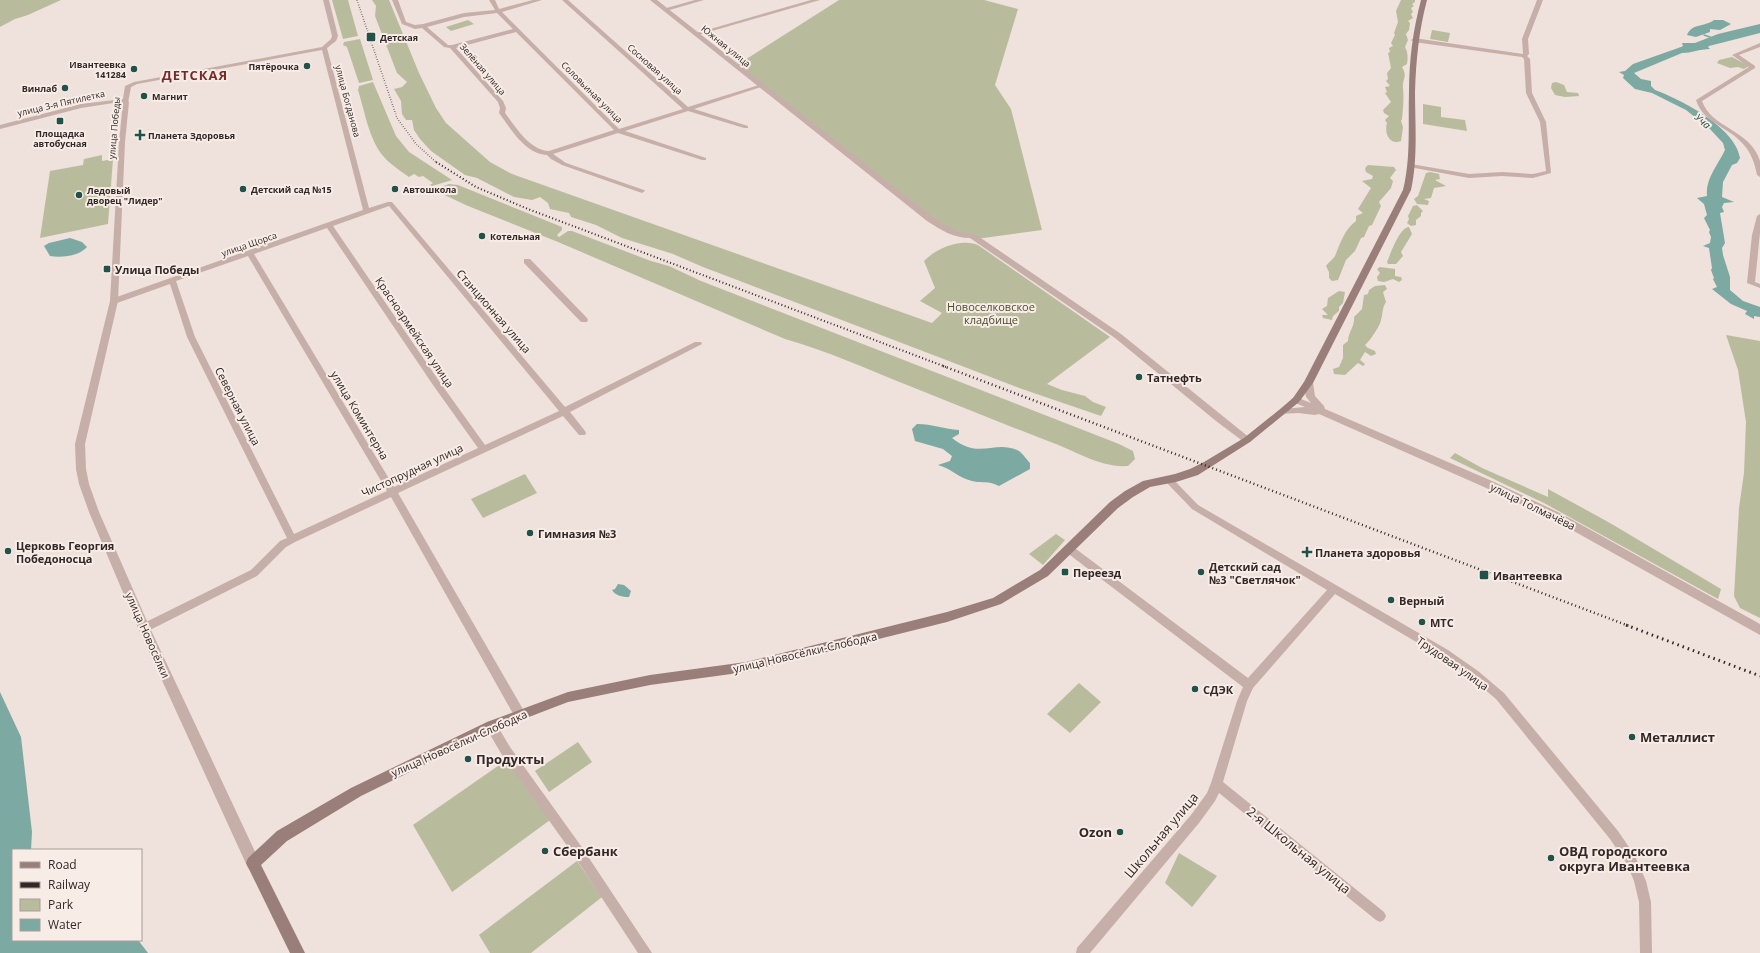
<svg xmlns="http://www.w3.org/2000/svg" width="1760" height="953" viewBox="0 0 1760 953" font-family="'Open Sans',sans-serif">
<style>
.green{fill:#b9bc9c}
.water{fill:#7ca9a1}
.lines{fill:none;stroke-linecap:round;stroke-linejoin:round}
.stream{stroke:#7ca9a1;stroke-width:1.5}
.minor{fill:#c6afa8;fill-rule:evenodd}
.tertiary{fill:#c6afa8;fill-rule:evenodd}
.secondary{fill:#997e79;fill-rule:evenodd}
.rail-far3{stroke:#332827;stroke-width:1.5;stroke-dasharray:0.5 2;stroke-linecap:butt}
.rail-far2{stroke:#332827;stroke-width:2;stroke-dasharray:1 2.5;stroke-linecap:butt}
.rail-far1{stroke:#332827;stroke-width:2.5;stroke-dasharray:1 3;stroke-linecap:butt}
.rail{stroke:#332827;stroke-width:3;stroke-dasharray:1.5 4;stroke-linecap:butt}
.poi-dot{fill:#215149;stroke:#f7ece6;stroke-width:1.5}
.labels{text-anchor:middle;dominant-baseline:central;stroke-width:4;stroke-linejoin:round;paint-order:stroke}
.far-poi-label{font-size:9px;font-weight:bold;fill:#332827;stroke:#f7ece6;text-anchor:start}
.far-street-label{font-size:9px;fill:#332827;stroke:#f7ece6}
.far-water-label{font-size:10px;font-style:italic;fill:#215149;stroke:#f7ece6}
.poi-label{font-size:11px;font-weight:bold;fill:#332827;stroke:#f7ece6;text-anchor:start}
.park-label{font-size:11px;fill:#4a4f2d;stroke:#f7ece6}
.street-label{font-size:11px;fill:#332827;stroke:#f7ece6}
.far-district-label{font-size:13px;font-weight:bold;letter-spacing:1px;fill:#7b2928;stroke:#f7ece6}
.near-poi-label{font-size:13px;font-weight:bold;fill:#332827;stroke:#f7ece6;text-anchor:start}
.near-street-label{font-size:13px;fill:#332827;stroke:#f7ece6}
</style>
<rect width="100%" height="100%" fill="#efe1db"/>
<path class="green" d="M0,0H61L28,15L15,19L0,27Z
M332,0H348L358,36L343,39Z
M372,0H389L419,73L436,108L446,123L490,162L512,174L932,323L942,313L920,301L935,288L924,261C936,248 961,238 978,245L1110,337L1047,384L1062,390L1085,396L1093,402L1106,407L1101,416L1022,389L703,267L673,254L622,238L596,225L571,217L569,213L550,209L548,203L540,197L532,200L514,197L477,178L465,175L431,151L420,139L414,130L412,120H406L402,114L401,101L394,89L402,87L407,82L397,73L375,16L376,6Z
M839,0H984L1018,9L995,85L1011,109L1042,230L976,239L950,232L737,65Z
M1401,0H1415V2L1412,4L1414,6L1411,8L1413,12L1411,14L1413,18L1408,21L1410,23L1409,30L1406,34L1408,40L1405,47C1408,52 1408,58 1407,64L1402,67C1408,77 1402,79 1403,88C1404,98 1403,109 1402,119L1401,121L1403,127L1401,141C1389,146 1384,132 1387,123L1385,120L1389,116L1384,113L1383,110L1391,102L1385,93L1387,92L1385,87L1390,86L1386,81L1388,79L1387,73L1391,68L1388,53L1390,52L1389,48L1393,46L1391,43L1395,35L1394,33L1398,22L1396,11Z
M468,20L474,24L451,31L446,27Z
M1432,30L1450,33L1448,42L1430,39Z
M360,39L373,80L359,83L347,47L343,45L344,42Z
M1732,57L1749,66L1744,69L1738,67L1730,68L1717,63L1719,60Z
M373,82L396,136L409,152L452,180L432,186L430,185L433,183L423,176L419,177L414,174L409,177C401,171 391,165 384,157C369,140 365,112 358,90L359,86Z
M1556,82L1564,85L1567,92L1578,93L1579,96L1565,97L1555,95L1551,88L1552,83Z
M1423,104L1441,107V117L1465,120L1467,131L1423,124Z
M102,155V161L113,159L108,224L40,238L50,171L83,165L84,159Z
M1368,165L1394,167L1396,170L1390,178L1393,181L1391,188L1379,202L1381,206L1372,225L1369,226L1364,237L1361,238L1355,251L1346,260L1338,280L1332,281L1329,278V272L1326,266C1328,263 1333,259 1335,256C1340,244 1344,230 1356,221V216L1363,213L1358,209L1371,188L1362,181L1372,179L1373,176L1366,172L1365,168Z
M1430,172L1439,174L1440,179L1435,180L1446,186L1434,188L1431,198L1424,199L1429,201L1428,205L1417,204L1414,199L1418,196L1426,173Z
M449,184L458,185L562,227V230L557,235L559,237L568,231H572L651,261L669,266L701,281L1119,444L1133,451L1135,459L1128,466C1100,468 1074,450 1048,441C1001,423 954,404 907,385C867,369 827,351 785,339L558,242L468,206L434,190Z
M1417,205L1423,211L1421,213V216L1416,220V225L1411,226L1407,223L1409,219L1408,216L1413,206Z
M1409,227L1412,234L1401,252L1403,256L1396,264H1388L1387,262C1391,253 1399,228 1409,227Z
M1380,267L1395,269V276L1401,277L1402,280L1399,282L1393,279L1384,282L1378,281L1377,277L1380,273L1377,269Z
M1385,285L1387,289L1383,292L1386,302C1382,308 1383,313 1381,320C1380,326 1370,341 1365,345L1368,348L1375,351L1376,354L1371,356L1365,352L1360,360L1365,364L1363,366L1358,363L1345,375L1334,374L1333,369L1339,367L1343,358V345L1348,341C1348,333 1355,326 1354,317L1362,309L1364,295L1368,294L1369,290L1375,286Z
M1339,291L1345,292L1343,303L1339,307V311L1333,316L1332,320L1323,318L1322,315H1328L1322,309L1327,306L1328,298Z
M1726,335L1760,341V618L1740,608L1734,596L1739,508L1744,473L1746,422L1738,370Z
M1455,453L1482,468L1548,497V489L1610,523L1721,589L1718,599L1544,503L1450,458Z
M525,474L537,493L483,518L471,499Z
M1056,534L1065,540L1043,565L1029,554Z
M1079,683L1101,702L1070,733L1047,714Z
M578,742L592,762L549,792L535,771Z
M508,759L550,820L452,892L413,825Z
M1179,853L1217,876L1192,907L1165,883Z
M577,861L602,897L531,953H490L479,935Z"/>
<path class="water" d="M1714,20H1723L1731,24L1720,30L1710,29V32L1696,37L1687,35C1692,23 1705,27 1714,20Z
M1760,24V33L1709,46L1708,47L1710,49C1699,49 1692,53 1682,53L1634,73L1641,79L1651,81V86L1655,90C1682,100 1736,128 1740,158L1737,163L1732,165L1723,182L1722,197L1734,202L1724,203L1722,207L1724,212L1720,213L1725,243L1722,248L1723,255L1730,277V290L1743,301L1760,307V317L1754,316V319L1745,314L1747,311L1731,304L1712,289L1717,287L1713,279L1714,278L1711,270L1712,268L1709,248L1703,246L1710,243L1711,237L1709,232L1710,230L1704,218L1707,215L1704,204L1697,198L1707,196C1705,179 1718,165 1725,150L1723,143L1710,129L1686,110L1652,93L1635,89L1623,78L1624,75L1619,72L1625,71L1633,64L1681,47L1683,46L1682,43H1695L1718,34Z
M70,238L82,242L87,247C79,256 62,258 50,256L44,246L49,243Z
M917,424C932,424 945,429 959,430V434L952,438C980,460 993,440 1017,450C1022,452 1026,459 1030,463V469L999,486C987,480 983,484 972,481C959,478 950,468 938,465L950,461L952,456L943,449L915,441L912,429Z
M618,584L624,585L631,591L629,597C622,597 616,596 612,590L615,589Z
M0,692L21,737L32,832L31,850H13V940H138L148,953H0Z"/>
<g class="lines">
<path class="stream" d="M1704,35L1710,37"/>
<path class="minor" d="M323,0H329L338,36L336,41L327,48L369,208L388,202H392L565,407L695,342H701L702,344L570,412L585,431L586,433L585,435H579L563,416L398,493L524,711L525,715L524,719L520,720L516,719L391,497L295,542L286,547L257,576L148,631L144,632L140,631L139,628L140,625L251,570L280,541L287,538L187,337L170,284L117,303H114L110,301L111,299L363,210L322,50L137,84L131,87L128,103L120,102L81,108L0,129V125L81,104L123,99L125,86L134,82L322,47L331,39L332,36ZM389,206L559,411L485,445L439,381L333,226ZM327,228L433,385L478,448L394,487L254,254ZM248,256L387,491L294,534L195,337L176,281Z
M392,0H398L406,22L415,25L423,24L464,13L495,10L489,0H495L499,9L533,0H542L502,12L619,129L683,109L562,0H568L688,107L759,85L764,86L694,109L748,126V128H744L688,111L625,131L706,158V160H702L618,133L553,154L566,163L644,190L645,191L642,193L562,165L551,159L547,155C525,154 511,129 499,113L500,108L498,102L450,48L444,47L422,28L415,29L402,24ZM497,13L513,29L452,45H448L427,27L464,17ZM516,32L614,130L549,151C529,150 516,127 505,113L506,108L503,101L456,48Z
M695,0H704L666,11L663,9Z
M811,0H820L698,35L693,34Z
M1537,0H1543L1528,39L1529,54L1527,56L1530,59L1532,93L1546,122L1551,173L1533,178L1502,176L1469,178L1409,167L1408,166L1411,164L1469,174L1502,172L1533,174L1546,171L1540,122L1526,93L1524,59L1522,57L1414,42L1411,40L1414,38L1523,54L1522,39Z
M1760,43V47L1739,55L1755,66V68L1702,101C1711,128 1751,130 1760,161C1760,166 1760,172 1760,177L1757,175C1755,164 1751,152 1743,144C1729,127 1703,123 1696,100L1749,67L1732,55Z
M1760,214V233L1755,282L1760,284V288L1747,283L1752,235L1757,216Z
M524,259H530L587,318L588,320L587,322H581L524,263Z
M1169,477L1172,478L1198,505L1448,650L1478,671L1504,693L1618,831L1635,856L1646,881L1651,902L1652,953H1640L1639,902L1634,881L1627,864L1610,839L1496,699L1470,677L1440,656L1335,594L1253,688L1247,701L1223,782L1384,912L1386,916L1384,920L1380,922L1376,920L1219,793L1215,801L1199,823L1090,953H1076L1077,948L1191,815L1207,793L1211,783L1237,701L1243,687L1066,552L1064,549L1066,546H1072L1248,678L1327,590L1192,509L1166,482L1164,480Z
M491,721L495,722L510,747L581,846L652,953H638L573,854L502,755L485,726L487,722Z"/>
<path class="tertiary" d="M650,0H657L933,217L958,232L975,234L1121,334L1250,438L1252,440L1250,442H1244L1216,421L1115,338L970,238C953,238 941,230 927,221Z
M126,100L129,102L125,142L118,301L85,444L86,469L89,484L99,512L150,628L258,858L260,863L258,868L253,870L248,868L138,628L89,512L79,484L76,469L75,444L110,301L119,142L123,102Z
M1308,380L1313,383L1315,396L1324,406L1325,409L1492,481L1562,514L1760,624V635L1554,520L1484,487L1319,414L1315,415L1298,413L1279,414L1277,412L1279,410L1282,409L1305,407L1293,402L1291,400L1293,398L1296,397L1311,403L1306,397L1303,383Z"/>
<path class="secondary" d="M1421,0H1427C1419,30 1416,60 1415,92C1415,124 1418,158 1411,190L1313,383L1299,402L1250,442L1198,475L1176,482L1150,487L1133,497L1118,508L1048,576L1001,604L947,622L746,672L650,685L568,702L495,730L361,796L287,841L261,865L305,953H290L246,863L248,858L277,831L351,788L487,722L568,692L650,675L746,662L947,612L993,598L1040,570L1110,502L1125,491L1143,481L1175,474L1190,469L1204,462L1244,438L1279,410L1293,398L1304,382L1403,190C1411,158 1408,124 1409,92C1409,60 1413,30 1421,0Z"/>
<path class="rail-far3" d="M357,0L397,118L416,144L437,163"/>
<path class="rail-far2" d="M436,162L476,187L528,209L946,367"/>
<path class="rail-far1" d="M943,366L1629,626"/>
<path class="rail" d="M1626,625L1760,676"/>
</g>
<g class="poi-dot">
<rect x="366" y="32" width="10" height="10" rx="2"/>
<circle cx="307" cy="66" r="4"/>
<circle cx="134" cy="69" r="4"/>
<circle cx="65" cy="88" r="4"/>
<circle cx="144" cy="96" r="4"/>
<rect x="56" y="117" width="8" height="8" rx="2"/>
<path d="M138 129h4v4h4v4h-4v4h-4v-4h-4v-4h4z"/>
<circle cx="243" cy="189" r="4"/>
<circle cx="395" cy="189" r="4"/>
<circle cx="79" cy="195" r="4"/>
<circle cx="482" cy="236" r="4"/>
<rect x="103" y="265" width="8" height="8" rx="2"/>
<circle cx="1139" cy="377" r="4"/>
<circle cx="530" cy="533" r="4"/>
<circle cx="8" cy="551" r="4"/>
<path d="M1305 546h4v4h4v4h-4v4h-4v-4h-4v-4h4z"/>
<rect x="1061" y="568" width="8" height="8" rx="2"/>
<circle cx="1201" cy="572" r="4"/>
<rect x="1479" y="570" width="10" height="10" rx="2"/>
<circle cx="1391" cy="600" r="4"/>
<circle cx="1422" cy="622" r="4"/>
<circle cx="1195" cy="689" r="4"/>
<circle cx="1632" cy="737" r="4"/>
<circle cx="468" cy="759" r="4"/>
<circle cx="1120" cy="832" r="4"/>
<circle cx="545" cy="851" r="4"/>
<circle cx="1551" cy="858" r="4"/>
</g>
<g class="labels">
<g class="far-poi-label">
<text x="380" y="37">Детская</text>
<text x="126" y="64" text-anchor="end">Ивантеевка<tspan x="126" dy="10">141284</tspan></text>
<text x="299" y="66" text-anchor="end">Пятёрочка</text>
<text x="57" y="88" text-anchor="end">Винлаб</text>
<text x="152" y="96">Магнит</text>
<text x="60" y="133" text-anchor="middle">Площадка<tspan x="60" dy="10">автобусная</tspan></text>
<text x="148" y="135">Планета Здоровья</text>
<text x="251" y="189">Детский сад №15</text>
<text x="403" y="189">Автошкола</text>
<text x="87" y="190">Ледовый<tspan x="87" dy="10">дворец "Лидер"</tspan></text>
<text x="490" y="236">Котельная</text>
</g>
<g class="far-street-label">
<text transform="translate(726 46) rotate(39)">Южная улица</text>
<text transform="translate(483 69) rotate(49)">Зелёная улица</text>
<text transform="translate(655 69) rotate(42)">Сосновая улица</text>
<text transform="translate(592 92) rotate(45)">Соловьиная улица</text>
<text transform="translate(348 101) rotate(75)">улица Богданова</text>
<text transform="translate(61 103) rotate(-13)">улица 3-я Пятилетка</text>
<text transform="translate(114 128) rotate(-85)">улица Победы</text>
<text transform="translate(249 244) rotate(-19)">улица Щорса</text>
</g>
<g class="far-water-label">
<text transform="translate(1703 121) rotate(40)">Уча</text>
</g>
<g class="poi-label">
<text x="115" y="269">Улица Победы</text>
<text x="1147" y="377">Татнефть</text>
<text x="538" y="533">Гимназия №3</text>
<text x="16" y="545">Церковь Георгия<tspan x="16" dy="13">Победоносца</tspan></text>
<text x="1315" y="552">Планета здоровья</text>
<text x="1209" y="566">Детский сад<tspan x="1209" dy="13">№3 "Светлячок"</tspan></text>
<text x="1073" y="572">Переезд</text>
<text x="1493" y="575">Ивантеевка</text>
<text x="1399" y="600">Верный</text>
<text x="1430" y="622">МТС</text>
<text x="1203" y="689">СДЭК</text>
</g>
<g class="park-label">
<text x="991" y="306">Новоселковское<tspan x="991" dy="13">кладбище</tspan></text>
</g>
<g class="street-label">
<text transform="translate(494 311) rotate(49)">Станционная улица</text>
<text transform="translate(415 332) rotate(56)">Красноармейская улица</text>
<text transform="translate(238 406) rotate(63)">Северная улица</text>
<text transform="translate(360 415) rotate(59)">улица Коминтерна</text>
<text transform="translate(412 470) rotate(-25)">Чистопрудная улица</text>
<text transform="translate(1533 506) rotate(26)">улица Толмачёва</text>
<text transform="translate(148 635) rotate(66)">улица Новосёлки</text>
<text transform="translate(805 652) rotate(-13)">улица Новосёлки-Слободка</text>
<text transform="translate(1453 663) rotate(35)">Трудовая улица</text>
<text transform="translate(459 743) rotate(-24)">улица Новосёлки-Слободка</text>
</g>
<g class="far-district-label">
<text x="195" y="75">ДЕТСКАЯ</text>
</g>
<g class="near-poi-label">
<text x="1640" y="737">Металлист</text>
<text x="476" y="759">Продукты</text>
<text x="1112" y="832" text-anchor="end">Ozon</text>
<text x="553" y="851">Сбербанк</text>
<text x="1559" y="851">ОВД городского<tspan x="1559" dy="15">округа Ивантеевка</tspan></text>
</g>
<g class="near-street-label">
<text transform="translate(1161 835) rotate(-50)">Школьная улица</text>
<text transform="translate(1299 850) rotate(39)">2-я Школьная улица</text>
</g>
</g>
<rect x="12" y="849" width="130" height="92" fill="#f7ece6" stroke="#a99e9a"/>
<rect x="20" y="862" width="20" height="6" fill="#997e79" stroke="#a99e9a"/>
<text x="48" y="869" font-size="12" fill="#332827">Road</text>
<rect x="20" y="882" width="20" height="6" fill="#332827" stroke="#a99e9a"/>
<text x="48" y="889" font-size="12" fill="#332827">Railway</text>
<rect x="20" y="899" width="20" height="12" fill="#b9bc9c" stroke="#a99e9a"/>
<text x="48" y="909" font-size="12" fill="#332827">Park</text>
<rect x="20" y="919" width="20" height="12" fill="#7ca9a1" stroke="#a99e9a"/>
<text x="48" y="929" font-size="12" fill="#332827">Water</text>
</svg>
